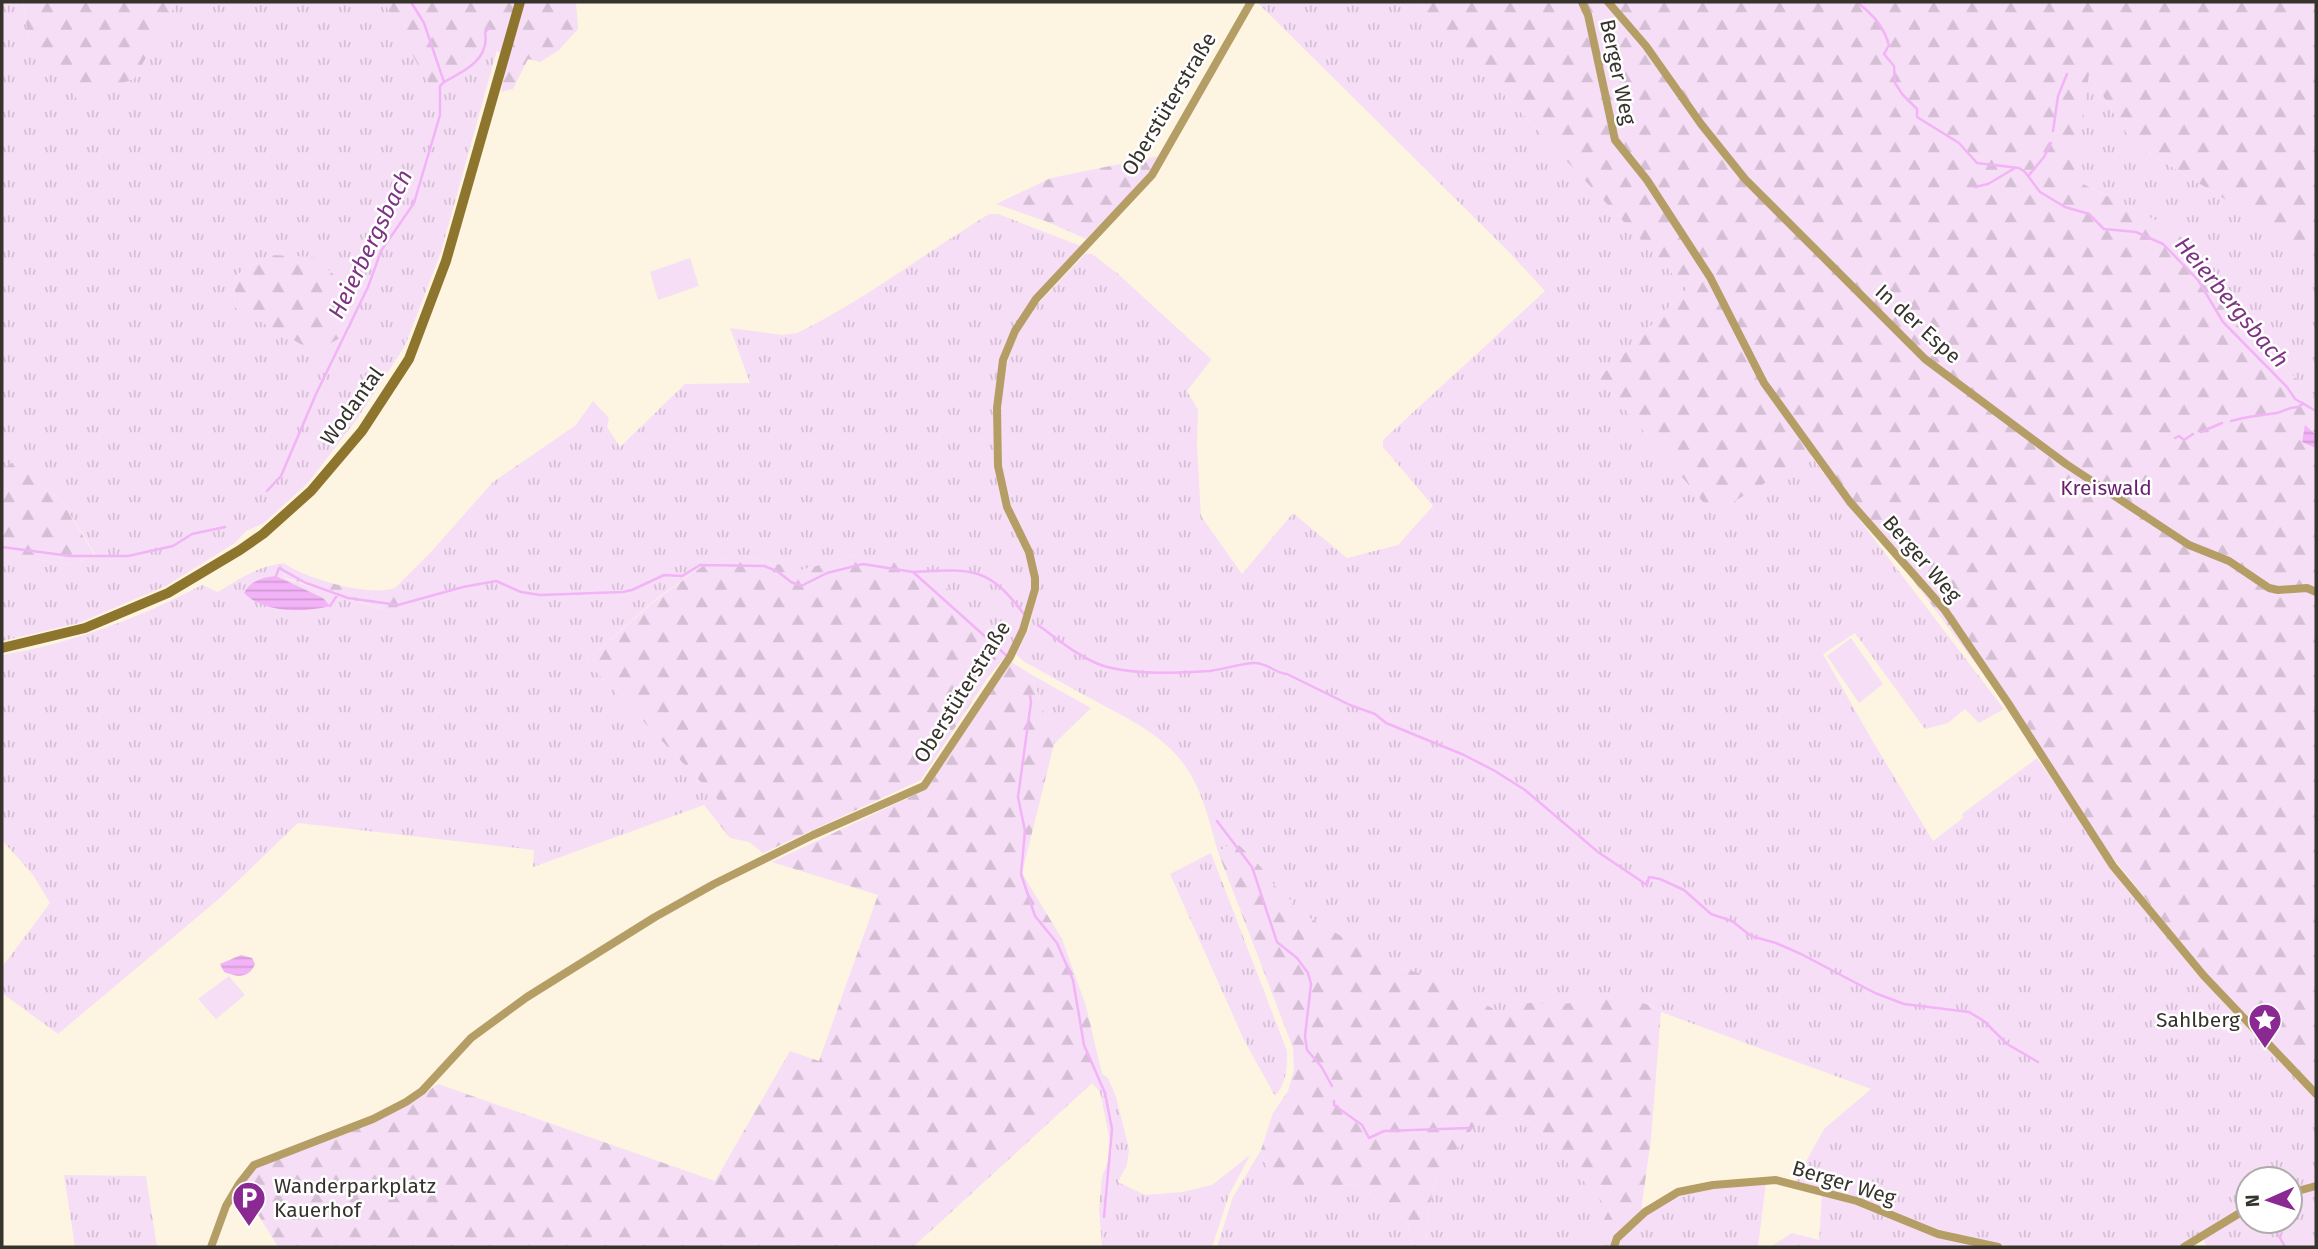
<svg xmlns="http://www.w3.org/2000/svg" width="2318" height="1249" viewBox="0 0 2318 1249" font-family="'Fira Sans',sans-serif">
<style>
.grass{fill:url(#grass-tufts);fill-rule:evenodd}
.forest{fill:url(#forest-firs)}
.park{fill:#f6def7}
.water{fill:url(#water-rules)}
.lines{fill:none;stroke-linecap:round;stroke-linejoin:round}
.stream{stroke:#f3b3f7;stroke-width:2.5}
.minor{stroke:#b49e66;stroke-width:8}
.secondary{stroke:#8e752d;stroke-width:10}
.labels{text-anchor:middle;dominant-baseline:central;stroke-width:5;stroke-linejoin:round;paint-order:stroke}
.street-label{font-size:21px;fill:#36332c;stroke:#fff}
.park-label{font-size:21px;fill:#691f6f;stroke:#fff}
.poi-label{font-size:21px;fill:#36332c;stroke:#fff;text-anchor:end}
.water-label{font-size:23px;font-style:italic;fill:#7d3483;stroke:#fff}
</style>
<defs>
<pattern id="grass-tufts" width="24" height="20" patternUnits="userSpaceOnUse" patternTransform="scale(1.75)"><rect width="24" height="20" fill="#f6def7"/><path d="M3 7l-1-3M5 7V3M7 7l1-3M15 17l-1-3M17 17v-4M19 17l1-3" fill="none" stroke="#d4bfd4"/></pattern>
<pattern id="forest-firs" width="22" height="20" patternUnits="userSpaceOnUse" patternTransform="scale(1.75)"><rect width="22" height="20" fill="#f6def7"/><path d="M5 1l3.5 6h-7zM16 11l3.5 6h-7z" fill="#d4bfd4"/></pattern>
<pattern id="water-rules" width="6" height="5" patternUnits="userSpaceOnUse" patternTransform="scale(1.75)"><rect width="6" height="5" fill="#f3b3f7"/><path d="M0 2.5h6" fill="none" stroke="#d19ad4"/></pattern>
</defs>
<rect width="100%" height="100%" fill="#fdf5e1"/>
<path class="grass" d="M2,2H23L29,43L173,9L172,2H384L399,30L497,50L441,252L405,346L357,419L308,483L264,523L246,531L235,543L166,586L79,623L2,641V554L73,565L95,554L59,497L44,490L17,458L2,471ZM271,255L278,256L234,306L236,275Z
M1257,2H1417L1687,289L1599,378L1713,514L1810,455L2004,709L1979,723L1965,709L1948,723L1925,729L1855,633L1823,654L1872,740L1933,841L1963,818L1962,814L2037,758L2127,888L2201,979L2316,1100V1184L2290,1190V1179H2248V1205L2180,1247H2015L1940,1232L1795,1181L1824,1129L1871,1089L1661,1012L1650,1005L1521,1004L1503,1020L1492,1008L1431,977L1390,964L1308,917L1271,882L1261,867L1235,841L1218,852C1209,820 1201,784 1179,758C1158,733 1127,718 1099,703C1073,689 1048,675 1023,661L1016,654L1029,628L1038,588L1006,492L1002,470L1001,414L1005,366L1020,329L1034,308L1085,254H1092L1117,273L1210,358L1211,360L1187,391L1198,410L1197,445L1201,516L1242,574L1293,513L1347,558L1398,545L1433,506L1383,447V440L1545,291L1508,251Z
M2088,73L2133,143L2316,255V398L2234,319L2177,231L2075,180Z
M989,214H998L1081,246C1020,309 990,344 994,436C994,460 996,482 1003,505C1009,522 1018,537 1025,553C1040,585 1025,626 1007,654L994,628L979,626L948,589L858,554L802,570L741,555L707,563L657,598L586,661L718,800L533,867L534,850L298,823L220,898L58,1034L2,993V967L50,903L33,875L2,840V655C73,643 139,618 202,585L218,592C237,580 256,567 279,564L286,579L387,611L397,608L405,596L395,588L430,553L493,482L576,425L593,401L609,418L607,427L620,447L685,384L750,383L730,328L782,335L797,333C865,300 925,253 989,214Z
M1032,675L1091,708L1054,744Z
M1211,853L1287,1051C1287,1068 1287,1083 1275,1096L1244,1040L1170,874Z
M1102,1074L1108,1078L1116,1097L1129,1149L1127,1165L1118,1182L1145,1195L1182,1192L1212,1185L1250,1155L1229,1195L1212,1247H1102L1099,1209L1102,1177L1112,1151L1100,1092L1092,1083Z
M1500,1116L1531,1121L1610,1210L1589,1247H1427L1426,1229L1433,1188L1441,1168L1473,1128Z
M1261,1150L1266,1167L1334,1191L1345,1184L1359,1185L1408,1224L1413,1247H1217L1233,1197Z
M64,1175L146,1176L157,1247H75Z
M1766,1183L1758,1247H1618C1621,1237 1630,1229 1638,1222C1673,1188 1720,1187 1766,1183Z
M2316,1189V1247H2207L2203,1239L2248,1211V1221H2290V1195Z
M1822,1195L1859,1203L1903,1224L1935,1234L1991,1247H1823L1819,1240Z"/>
<path class="forest" d="M23,2H172L173,9L134,79L77,99L29,43Z
M384,2H576L578,29L558,51L540,62L528,59L513,89L501,92L508,56L494,50L444,94L425,78Z
M1417,2H2316V255L2133,143L2089,74L2075,180L2177,231L2234,319L2316,398V1088L2206,974L2093,833L2008,707L1817,452L1713,514L1599,378L1687,289Z
M1159,156L1149,173L1086,239L1048,222L996,204L1051,178Z
M271,255L314,257L362,300L347,334L315,352L234,307L236,275Z
M17,458L44,490L59,497L94,554L73,565L2,554V471Z
M858,554L918,568L948,589L979,626L994,628L1007,654L986,680L921,780L763,853L749,842L730,838L704,805L718,800L586,661L657,599L707,563L741,555L802,570Z
M284,563C306,579 370,597 395,588L406,596L397,608L388,611L286,578L279,564Z
M1011,662L1032,675L1054,744L1022,873L1062,939L1086,1006L1102,1074L913,1247H278L241,1187L255,1167L409,1104L438,1084L715,1181L790,1051L819,1061L878,895L772,862L927,789Z
M1235,841L1261,867L1271,882L1308,917L1390,964L1431,977L1492,1008L1503,1019C1508,1015 1514,1008 1520,1005C1530,1000 1548,1005 1559,1004C1595,1002 1629,990 1661,1012L1651,1139L1641,1211L1612,1247H1589L1609,1210L1531,1121L1500,1116L1473,1128L1441,1168L1433,1188L1426,1229L1427,1247H1413L1408,1224L1359,1185L1345,1184L1334,1191L1306,1193L1278,1183L1266,1167L1261,1150L1273,1113L1288,1091L1294,1070L1293,1048L1218,852Z
M1792,1233L1819,1240L1823,1247H1770Z"/>
<path class="park" d="M690,258L699,286L658,300L650,272Z
M1851,638L1883,684L1859,703L1827,656Z
M229,976L245,995L216,1019L198,999Z"/>
<path class="water" d="M2305,425L2316,435V448L2302,442Z
M276,576L323,598L330,606C304,613 263,613 244,593C250,581 263,577 276,576Z
M241,955L252,958L255,964C249,979 237,977 224,972L220,964Z"/>
<g class="lines">
<path class="stream" d="M1857,2C1873,15 1883,25 1889,45L1884,54L1894,66L1895,83L1902,94L1917,109V117L1959,143L1977,163L2019,168L2025,172L2040,192L2065,207L2089,214L2104,229L2136,232L2163,244L2198,280L2223,322L2287,387L2295,399L2316,411
M444,82C465,71 490,59 485,32L489,28
M2053,131L2058,96L2067,74
M2029,175L2044,157L2051,143
M1975,187L1988,184L2015,168
M2231,421C2246,417 2262,415 2277,413C2285,411 2290,406 2299,407L2303,403
M2201,432L2222,423
M2175,438L2179,436L2184,440L2193,434
M267,491L281,476L316,394L368,287L381,251L414,203L440,115V86L444,82L424,23L411,2
M2,547L70,556H128L173,546L192,534L225,527
M913,572C970,569 987,565 1023,613
M276,576L279,568L306,583L348,598L398,605L463,587L496,581L521,592L540,595L623,592L632,590L664,575L682,576L700,565L764,566L777,571L791,582L801,586L827,573L863,564L913,572L1007,656
M330,606L338,594
M1038,625C1059,640 1082,660 1107,667C1140,675 1177,673 1210,671C1224,669 1239,664 1253,663C1267,662 1274,673 1287,674L1350,705L1375,714L1386,723L1464,755L1495,771L1525,790L1598,852L1647,885L1649,877L1660,879L1684,890L1711,914L1732,921L1751,936L1776,943L1801,954L1875,993L1904,1004L1969,1012L1984,1021L2007,1044L2038,1062
M1030,696L1031,702L1018,797L1025,831L1021,874L1035,916L1057,943L1073,980L1084,1045L1105,1093L1112,1129L1104,1217
M1217,821L1252,867L1277,942L1297,958L1308,973L1311,984L1305,1036L1307,1050L1321,1066L1332,1086
M1334,1101V1105L1362,1125L1369,1138L1384,1131L1470,1128
M2267,1221L2275,1229L2285,1247"/>
<path class="minor" d="M1582,2L1588,15L1615,140L1647,180L1710,277L1764,383L1850,502L1944,609L2008,703L2113,866L2204,976L2316,1094
M1608,2L1646,46L1701,124L1745,179L1925,359L2066,464L2189,545L2229,561L2269,588L2278,590L2307,588L2316,592
M2290,1193L2316,1186
M211,1247L226,1206L239,1184L254,1165L373,1119L406,1102L422,1091L471,1038L527,997L655,917L714,884L813,835L924,786L1010,657L1023,630L1035,589V578L1029,552L1007,507L998,466L997,408L1003,360L1015,331L1036,299L1152,175L1251,2
M1614,1247L1617,1238L1645,1212L1678,1192L1713,1185L1776,1180L1857,1201L1938,1234L1998,1247
M2184,1247L2248,1208"/>
<path class="secondary" d="M2,648L85,628L168,593L240,550L263,534L311,491L362,431L409,359L446,261L520,2"/>
</g>
<defs>
<symbol id="sight-pin" viewBox="-11 -11 22 30"><path d="M0 17L-7.5 6A9.5 9.5 0 1 1 7.5 6Z" fill="#8a2992" stroke="#fff"/><path d="M0-6L1.8-2.2L6-1.7L2.9 1.2L3.7 5.4L0 3.3L-3.7 5.4L-2.9 1.2L-6-1.7L-1.8-2.2Z" fill="#fff"/></symbol>
<symbol id="parking-pin" viewBox="-11 -11 22 30"><path d="M0 17L-7.5 6A9.5 9.5 0 1 1 7.5 6Z" fill="#8a2992" stroke="#fff"/><path d="M-3.5-5.5H1a3.5 3.5 0 0 1 0 7H-1V5.5H-3.5ZM-1-3.4V-.6H.8a1.4 1.4 0 0 0 0-2.8Z" fill="#fff"/></symbol>
</defs>
<g fill-rule="evenodd">
<use href="#sight-pin" x="2246" y="1001" width="38" height="52"/>
<use href="#parking-pin" x="230" y="1179" width="38" height="52"/>
</g>
<g class="labels">
<g class="street-label">
<text transform="translate(1618 72) rotate(78)">Berger Weg</text>
<text transform="translate(1169 104) rotate(-59)">Oberstüterstraße</text>
<text transform="translate(1918 324) rotate(42)">In der Espe</text>
<text transform="translate(352 406) rotate(-54)">Wodantal</text>
<text transform="translate(1922 559) rotate(49)">Berger Weg</text>
<text transform="translate(962 692) rotate(-58)">Oberstüterstraße</text>
<text transform="translate(1844 1183) rotate(17)">Berger Weg</text>
</g>
<g class="park-label">
<text x="2106" y="488">Kreiswald</text>
</g>
<g class="poi-label">
<text x="2240" y="1020">Sahlberg</text>
<text x="274" y="1186" text-anchor="start">Wanderparkplatz<tspan x="274" dy="24">Kauerhof</tspan></text>
</g>
<g class="water-label">
<text transform="translate(370 244) rotate(-64)">Heierbergsbach</text>
<text transform="translate(2232 302) rotate(50)">Heierbergsbach</text>
</g>
</g>
<rect width="2318" height="1249" fill="none" stroke="#36332c" stroke-width="7"/>
<g transform="translate(2269 1200) rotate(267)"><circle r="33" fill="#ffffff" stroke="#afadab" stroke-width="2"/>
<path d="M0-5L12 26L0 18L-12 26Z" fill="#8a2992"/>
<text y="-10" font-size="19" font-weight="bold" text-anchor="middle" fill="#36332c">N</text>
</g>
</svg>
